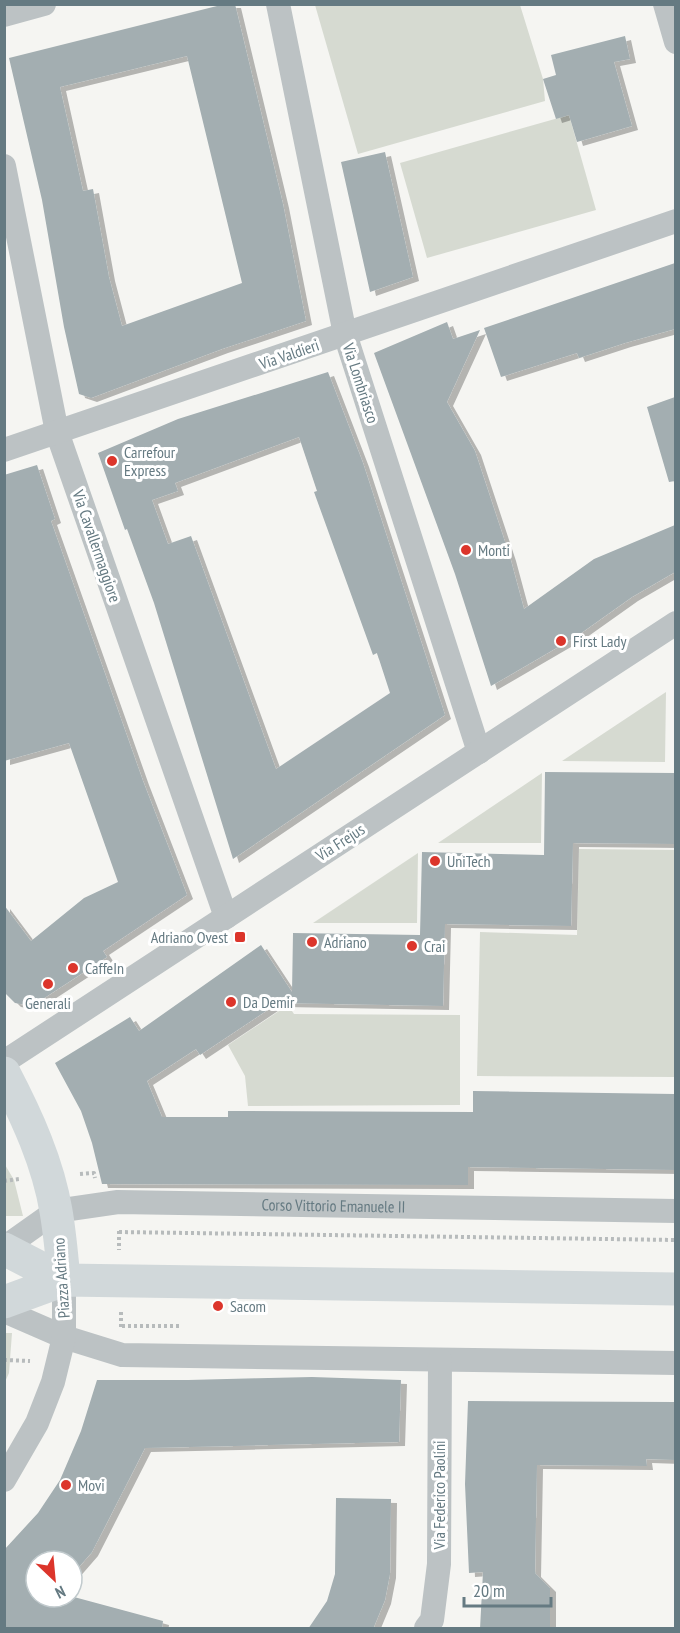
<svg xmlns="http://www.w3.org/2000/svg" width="680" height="1633" viewBox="0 0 680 1633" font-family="'PT Sans Narrow',sans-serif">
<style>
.green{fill:#d6dad1}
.building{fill:#a3aeb1;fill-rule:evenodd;filter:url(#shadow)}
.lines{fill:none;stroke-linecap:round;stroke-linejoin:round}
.path{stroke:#b7bbbc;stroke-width:4;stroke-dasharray:3 3;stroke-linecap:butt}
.street{stroke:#bcc2c4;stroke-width:24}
.secondary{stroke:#d1d8da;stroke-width:33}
.primary{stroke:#d1d8da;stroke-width:33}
.poi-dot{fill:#dc352b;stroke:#fff;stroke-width:2}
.labels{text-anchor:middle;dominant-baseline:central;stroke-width:6;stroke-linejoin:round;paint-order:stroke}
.street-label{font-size:16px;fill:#657a82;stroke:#fff}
.poi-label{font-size:16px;fill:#657a82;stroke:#fff;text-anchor:start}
</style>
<defs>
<filter id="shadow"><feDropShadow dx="6" dy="4" stdDeviation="0" flood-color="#0004"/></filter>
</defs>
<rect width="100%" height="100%" fill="#f5f5f2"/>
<path class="green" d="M315,5H520L543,79L545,101L358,154Z
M569,115L596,210L427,258L400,163Z
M666,692L665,762L562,761Z
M542,773L541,843H438Z
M579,849L675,850V1077L477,1076L480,932L577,935Z
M418,853L417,923H313Z
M288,1005L294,1014L460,1015V1105L248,1106L245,1076L228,1045Z
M4,1163L14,1180L23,1216H5Z
M5,1333H12L9,1373L5,1382Z"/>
<path class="building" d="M225,4H235L283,204L306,321L222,349L91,398L79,394L64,327L42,200L9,58ZM187,56L242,283L122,326L109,277L93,189L83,191L60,87Z
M625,36L630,59L614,62L632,126L577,142L569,115L556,119L543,79L556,75L551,55Z
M385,152L413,277L370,292L341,162Z
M675,263V329L625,343L579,358L577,353L501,377L484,328Z
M447,322L453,339L480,330L447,402L475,451L510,557L524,609L594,559L675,525V572L632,597L577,636L491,686L455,574L374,353Z
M328,372L363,463L445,715L233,859L154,603L127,529L125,530L98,453L178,419ZM299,437L317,491L314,492L373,655L377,653L390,693L276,769L191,536L168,544L152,500L178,491L175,483Z
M675,397V481L669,482L647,407Z
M37,465L55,519L51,521L143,781L187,895L103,951L107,957L32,1006L15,1003L4,992V905L31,941L84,898L118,882L69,743L4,761V475Z
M545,772L675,773V844L573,843L571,926L445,924L443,1006L278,1003L200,1055L196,1049L147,1081L162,1117H228V1111L473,1112V1091L675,1094V1170L468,1167V1185L102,1184L92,1143L81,1111L55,1063L130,1017L139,1031L261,945L292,992L293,933L420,935L422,852L544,855Z
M312,1377L401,1380L399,1442L145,1448L92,1552L72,1575V1561H36V1597H74L163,1621L162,1629H4V1550L38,1513L60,1480L81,1431L97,1380H188Z
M468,1401L675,1402V1460L646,1459L647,1466L537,1465L535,1573L550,1588V1629H480L483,1572L469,1573L465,1484Z
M336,1498L391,1499L390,1574L385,1600L373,1629H308L327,1601L335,1574Z"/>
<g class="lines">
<path class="path" d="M80,1174L94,1173L95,1178
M4,1181L19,1179
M119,1231V1250
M119,1232L676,1240
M121,1312V1328
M122,1326H180
M4,1360L30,1361"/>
<g class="street">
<path d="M278,4L345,334L479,752"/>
<path d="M665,4L676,42"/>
<path d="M4,15L44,4"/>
<path d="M4,166L57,432L226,917"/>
<path d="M4,450L676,221"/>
<path d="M4,1062L676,623"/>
<path id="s1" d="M4,1248L56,1211L118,1202L676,1211"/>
<path d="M4,1311L64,1337L122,1355L676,1363"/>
<path d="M4,1480L37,1423L53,1382L64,1337V1280"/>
<path d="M426,1628L432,1620L439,1564L440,1360"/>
</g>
<path class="secondary" d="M4,1073C27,1117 48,1163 56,1211C60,1234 62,1257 64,1280"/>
<path class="primary" d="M4,1249L64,1280
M4,1302L64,1280L676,1289"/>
</g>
<g class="poi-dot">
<circle cx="112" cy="461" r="6"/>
<circle cx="466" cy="550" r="6"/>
<circle cx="561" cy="641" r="6"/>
<circle cx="435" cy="861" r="6"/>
<rect x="234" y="931" width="12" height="12" rx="3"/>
<circle cx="312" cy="942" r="6"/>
<circle cx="412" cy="946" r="6"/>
<circle cx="73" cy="968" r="6"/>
<circle cx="48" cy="984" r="6"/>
<circle cx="231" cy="1002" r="6"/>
<circle cx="218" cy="1306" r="6"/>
<circle cx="66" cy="1485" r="6"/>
</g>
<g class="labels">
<g class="street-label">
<text transform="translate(289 354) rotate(-19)">Via Valdieri</text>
<text transform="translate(361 383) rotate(72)">Via Lombriasco</text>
<text transform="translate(97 546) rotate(71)">Via Cavallermaggiore</text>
<text transform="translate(340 842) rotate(-33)">Via Frejus</text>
<text stroke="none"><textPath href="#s1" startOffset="342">Corso Vittorio Emanuele II</textPath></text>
<text transform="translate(61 1278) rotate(-94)">Piazza Adriano</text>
<text transform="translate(439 1495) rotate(-90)">Via Federico Paolini</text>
</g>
<g class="poi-label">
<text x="124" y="452">Carrefour<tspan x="124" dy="18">Express</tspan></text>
<text x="478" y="550">Monti</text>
<text x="573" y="641">First Lady</text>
<text x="447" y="861">UniTech</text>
<text x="228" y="937" text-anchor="end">Adriano Ovest</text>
<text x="324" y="942">Adriano</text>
<text x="424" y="946">Crai</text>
<text x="85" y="968">CaffeIn</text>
<text x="243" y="1002">Da Demir</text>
<text x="48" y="1003" text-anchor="middle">Generali</text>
<text x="230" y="1306">Sacom</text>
<text x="78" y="1485">Movi</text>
</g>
</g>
<rect width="680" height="1633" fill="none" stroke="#657a82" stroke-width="12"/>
<g transform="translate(54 1579) rotate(154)"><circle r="28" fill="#ffffff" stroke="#c1cacd" stroke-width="1.5"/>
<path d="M0-4.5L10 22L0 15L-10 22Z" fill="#dc352b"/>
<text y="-9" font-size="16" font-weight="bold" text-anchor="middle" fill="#657a82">N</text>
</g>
<path d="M464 1597v9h87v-9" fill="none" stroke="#657a82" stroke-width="3"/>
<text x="473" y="1597" font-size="18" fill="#657a82" stroke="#ffffff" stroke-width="4.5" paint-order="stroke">20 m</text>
</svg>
